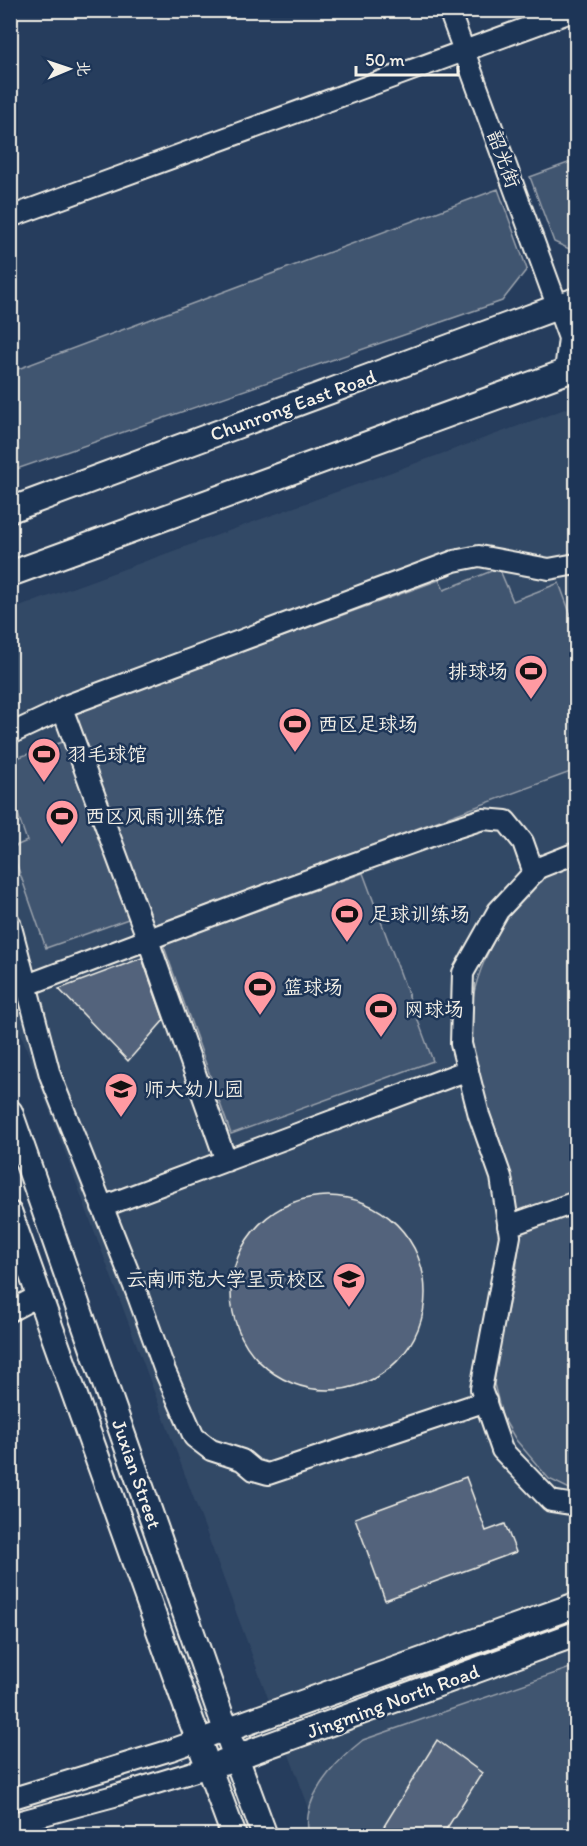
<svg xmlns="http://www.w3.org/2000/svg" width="587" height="1846" viewBox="0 0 587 1846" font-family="Itim,'LXGW WenKai TC',sans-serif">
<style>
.built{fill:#334966}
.green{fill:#40546f;stroke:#9aa2ac;stroke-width:1.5}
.building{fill:#52647b;stroke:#f4f1e8;stroke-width:1.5}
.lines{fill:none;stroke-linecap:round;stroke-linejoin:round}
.minor-casing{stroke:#f4f1e8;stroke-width:24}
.major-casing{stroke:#f4f1e8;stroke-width:28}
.minor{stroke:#1d3557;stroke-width:20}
.major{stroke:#1d3557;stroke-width:24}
.labels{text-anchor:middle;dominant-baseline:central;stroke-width:5;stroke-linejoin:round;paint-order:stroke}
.street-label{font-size:20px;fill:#f4f1e8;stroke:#1d3557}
.poi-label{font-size:20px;fill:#f4f1e8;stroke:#1d3557;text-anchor:start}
</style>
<rect width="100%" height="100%" fill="#263d5d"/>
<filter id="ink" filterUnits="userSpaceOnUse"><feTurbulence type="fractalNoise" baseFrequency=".0167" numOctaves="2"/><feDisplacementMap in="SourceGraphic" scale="12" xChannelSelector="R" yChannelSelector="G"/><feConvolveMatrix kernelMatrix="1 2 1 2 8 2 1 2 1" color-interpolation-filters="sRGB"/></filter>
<g filter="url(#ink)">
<path class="built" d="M576,405V1835H319L11,1007V610Z"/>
<path class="green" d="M576,160V252L554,242L530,177Z
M498,189L527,269L502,301L11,471V367L18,369Z
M499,568L513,601L559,583L576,629V770L146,928L70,714L439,580L444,590Z
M68,740L131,918L46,948L11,848L27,841L11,794V760Z
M576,866V1192L515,1215C515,1175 499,1138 485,1101C462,1042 465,994 495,939C505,919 523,890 542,878C552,872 566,869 576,866Z
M363,873L433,1061L231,1134L163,944Z
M576,1214V1492L549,1479L516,1440L502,1416L494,1384L499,1348L516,1272L520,1234Z
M576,1666V1835H308C308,1829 307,1822 308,1816C312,1786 340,1758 363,1740Z"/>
<path class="building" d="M142,958L164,1020L128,1061L59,989Z
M231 1293a97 97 0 1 1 194 0a97 97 0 1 1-194 0Z
M466,1477L486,1531L505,1524L516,1552L385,1600L355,1518Z
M437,1740L482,1773L442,1836H378Z"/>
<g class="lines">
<defs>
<path id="minor" d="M449,10L569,338L565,372
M10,217L576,10
M62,708L148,940L226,1161
M10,734L57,712L65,706L454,561L479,556L549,569L576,564
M576,853L538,868L498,911L463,973L461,1044L479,1115L501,1177L510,1236L481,1389L502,1450L551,1501L576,1505
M10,923L50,1075L138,1296L165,1371L194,1437L211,1450L242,1460L254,1470L268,1474L486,1401
M27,985L258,898L439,833L483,819L506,821L523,842L534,873
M102,1207L468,1070
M508,1226L576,1202
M10,1311L40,1295
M10,1799L171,1750L226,1730
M10,1824L114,1796L209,1767"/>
<path id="major" d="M10,510L576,300
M10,574L576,368
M10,1112L226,1730L265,1836
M10,1214L191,1720L234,1836
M226,1730L576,1605
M223,1762L576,1634"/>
</defs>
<use href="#minor" class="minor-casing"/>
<use href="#major" class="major-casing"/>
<use href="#minor" class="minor"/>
<use href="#major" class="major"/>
</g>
</g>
<defs>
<symbol id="stadium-pin" viewBox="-11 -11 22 30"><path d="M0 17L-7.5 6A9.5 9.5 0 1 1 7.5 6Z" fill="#ff9aa2" stroke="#1d3557"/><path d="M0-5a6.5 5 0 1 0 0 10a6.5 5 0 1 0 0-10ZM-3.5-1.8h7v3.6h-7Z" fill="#111"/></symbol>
<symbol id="university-pin" viewBox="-11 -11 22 30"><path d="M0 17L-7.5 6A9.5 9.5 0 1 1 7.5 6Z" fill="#ff9aa2" stroke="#1d3557"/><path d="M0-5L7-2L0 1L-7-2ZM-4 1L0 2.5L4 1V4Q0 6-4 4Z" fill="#111"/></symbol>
</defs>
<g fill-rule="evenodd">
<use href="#stadium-pin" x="512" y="652" width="38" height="52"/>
<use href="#stadium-pin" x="276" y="705" width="38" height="52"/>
<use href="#stadium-pin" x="25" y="735" width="38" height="52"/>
<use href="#stadium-pin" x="43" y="797" width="38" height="52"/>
<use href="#stadium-pin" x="328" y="895" width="38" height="52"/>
<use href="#stadium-pin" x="241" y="968" width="38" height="52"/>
<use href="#stadium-pin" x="362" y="990" width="38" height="52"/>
<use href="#university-pin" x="102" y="1070" width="38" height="52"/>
<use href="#university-pin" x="330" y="1260" width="38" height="52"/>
</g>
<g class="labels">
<g class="street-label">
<text transform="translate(504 159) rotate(70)">韶光街</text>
<text transform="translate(293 405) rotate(-20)">Chunrong East Road</text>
<text transform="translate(137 1474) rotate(71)">Juxian Street</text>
<text transform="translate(393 1701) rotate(-20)">Jingming North Road</text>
</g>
<g class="poi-label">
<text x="508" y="671" text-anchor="end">排球场</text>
<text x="318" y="724">西区足球场</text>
<text x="67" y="754">羽毛球馆</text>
<text x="85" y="816">西区风雨训练馆</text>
<text x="370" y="914">足球训练场</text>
<text x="283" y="987">篮球场</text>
<text x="404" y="1009">网球场</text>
<text x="144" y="1089">师大幼儿园</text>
<text x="326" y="1279" text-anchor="end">云南师范大学呈贡校区</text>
</g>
</g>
<rect width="587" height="1846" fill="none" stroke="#1d3557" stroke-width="36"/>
<rect x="18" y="18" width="551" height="1810" fill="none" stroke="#f4f1e8" stroke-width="2" filter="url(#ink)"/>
<g transform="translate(69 69) rotate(88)" stroke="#1d3557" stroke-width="4.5" paint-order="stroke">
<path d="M0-4.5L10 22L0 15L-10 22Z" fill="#f4f1e8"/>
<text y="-9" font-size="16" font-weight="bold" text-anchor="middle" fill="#f4f1e8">北</text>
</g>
<path d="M356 66v9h102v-9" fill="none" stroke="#f4f1e8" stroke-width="3"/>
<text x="365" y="66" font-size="18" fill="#f4f1e8" stroke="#1d3557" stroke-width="4.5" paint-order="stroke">50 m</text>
</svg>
